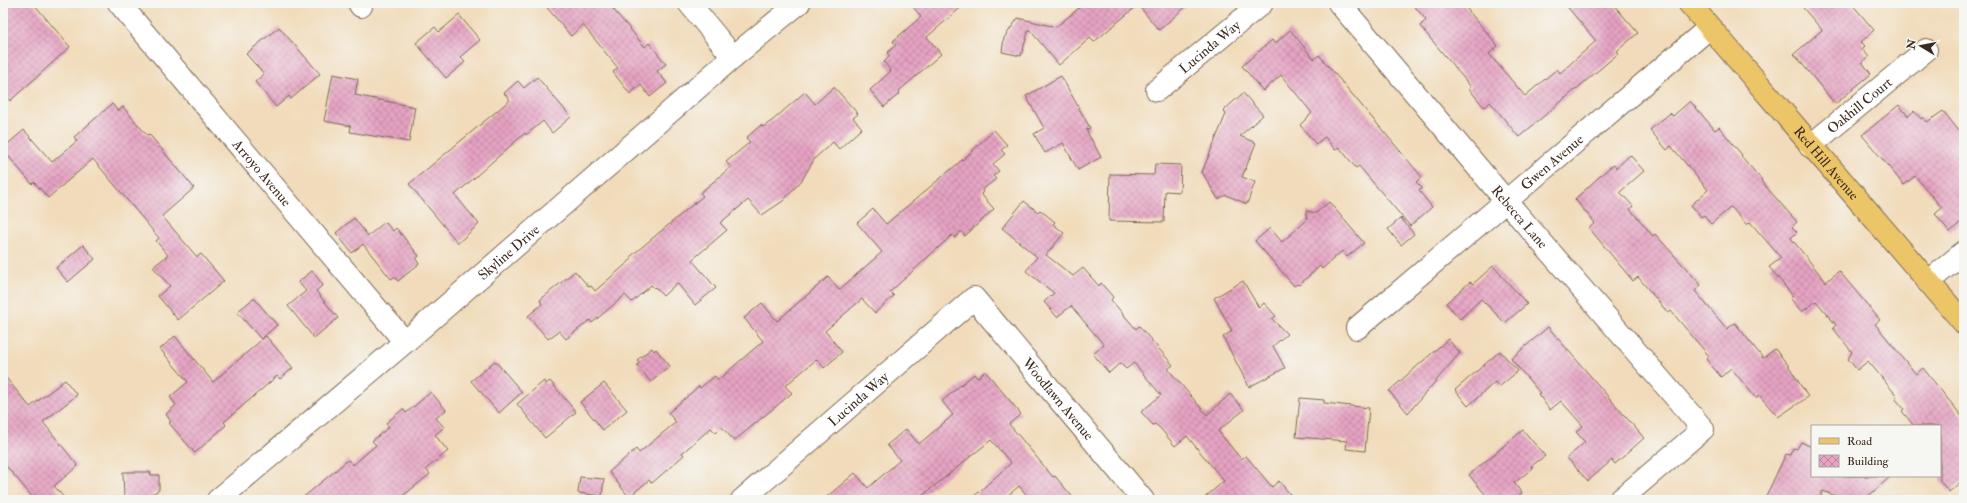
<svg xmlns="http://www.w3.org/2000/svg" width="1967" height="503" viewBox="0 0 1967 503" font-family="'IM FELL Double Pica',serif">
<style>
.building{fill:url(#building-cross-hatch)}
.lines{fill:none;stroke-linecap:round;stroke-linejoin:round}
.minor-casing{stroke:#7b6855;stroke-width:24}
.major-casing{stroke:#7b6855;stroke-width:24}
.minor{stroke:#fff;stroke-width:22}
.major{stroke:#edc569;stroke-width:22}
.labels{text-anchor:middle;dominant-baseline:central;stroke-width:3;stroke-linejoin:round;paint-order:stroke}
.street-label{font-size:14px;fill:#3b2a1e;stroke:#f6f6f2}
</style>
<defs>
<pattern id="building-cross-hatch" width="8" height="8" patternUnits="userSpaceOnUse"><rect width="8" height="8" fill="#e6a3c3"/><path d="M0 0l8 8M0 8l8-8" fill="none" stroke="#bc859e"/></pattern>
</defs>
<rect width="100%" height="100%" fill="#f6f6f2"/>
<filter id="ink" filterUnits="userSpaceOnUse"><feTurbulence type="fractalNoise" baseFrequency=".025" numOctaves="2"/><feDisplacementMap in="SourceGraphic" scale="8" xChannelSelector="R" yChannelSelector="G"/><feConvolveMatrix kernelMatrix="1 2 1 2 8 2 1 2 1" color-interpolation-filters="sRGB"/></filter>
<filter id="wash" filterUnits="userSpaceOnUse"><feTurbulence type="fractalNoise" baseFrequency=".012" numOctaves="4" result="noise"/><feDisplacementMap in="SourceGraphic" scale="16" xChannelSelector="R" yChannelSelector="G"/><feGaussianBlur stdDeviation="0.9" result="paint"/><feColorMatrix in="noise" values="0 0 0 0 0 0 0 0 0 0 0 0 0 0 0 0 0 1.4 0 .05"/><feComposite in="paint" operator="in"/></filter>
<g filter="url(#wash)">
<rect width="100%" height="100%" fill="#f1dbba"/>
<g id="blocks">
<path class="building" d="M3,3H33L70,47L10,101L3,93Z
M543,3H608L645,47L649,43L666,64L657,71L667,83L650,97L641,85L630,94L613,72L618,68L583,25L571,36Z
M910,3H966L927,37L941,54L899,91L900,93L884,107L870,90L891,71L884,62L890,56L887,53L896,45L893,41L921,17Z
M1085,3H1190L1159,30L1138,5L1094,42L1090,38L1059,65L1029,29L1021,56L1002,52L1004,38L1018,18L1056,27Z
M1412,3H1462L1498,46L1489,54L1525,96L1557,69L1560,73L1596,41L1564,3H1612L1638,33L1617,51L1619,53L1519,137L1490,102L1484,107L1469,89L1471,87L1420,26L1426,20Z
M1799,3H1851L1874,30L1861,42L1865,46L1862,49L1869,57L1862,62L1871,74L1835,104L1794,54L1822,30Z
M459,15L480,40L460,57L465,62L446,78L416,43L435,27L439,32Z
M279,27L320,74L291,99L289,96L276,107L255,82L264,74L246,54Z
M1290,30L1314,59L1319,55L1422,177L1416,182L1422,188L1419,191L1432,207L1410,226L1359,166L1356,168L1339,147L1335,150L1325,137L1316,144L1300,125L1312,113L1281,75L1263,91L1242,66L1272,40L1275,44Z
M333,74L358,79L355,95L415,107L409,142L350,132L351,126L324,121Z
M1061,76L1090,128L1086,130L1101,157L1078,170L1063,143L1045,153L1034,134L1044,128L1026,96Z
M537,77L571,117L552,133L543,121L526,135L525,133L492,162L455,195L479,224L458,243L409,184L510,100L504,93L518,81L524,88Z
M834,87L858,114L853,118L862,128L839,149L833,142L815,158L802,180L783,201L762,215L748,200L720,223L727,230L692,260L716,288L695,305L677,283L663,296L655,287L654,288L651,285L632,302L625,295L592,323L590,320L566,339L559,331L548,339L528,316L542,304L540,300L575,271L589,287L591,286L595,291L632,259L630,257L703,196L700,193L731,167L726,162L750,142L746,138L761,125L763,127L773,120L805,92L815,104Z
M1243,93L1263,115L1240,136L1256,143L1242,177L1255,182L1247,204L1226,195L1218,199L1202,172L1226,114L1223,111Z
M1690,101L1715,130L1719,127L1742,155L1741,156L1762,180L1761,181L1797,222L1792,227L1797,232L1791,238L1826,282L1839,271L1880,320L1875,324L1916,374L1923,368L1964,419V479L1949,492L1940,481V426H1914L1902,411L1904,409L1895,398L1897,396L1868,361L1857,370L1848,359L1852,352L1833,328L1836,325L1816,301L1802,312L1790,298L1793,296L1769,267L1781,258L1750,222L1747,225L1731,207L1711,224L1704,215L1701,217L1691,205L1708,190L1671,146L1667,150L1650,130L1670,113L1673,116Z
M112,104L118,111L123,107L147,135L149,134L194,188L162,216L197,257L201,254L224,281L178,320L158,296L170,286L153,267L168,255L156,241L159,238L93,159L48,198L34,182L32,184L3,150V148L24,130L52,162L77,141L74,137Z
M1899,105L1908,116L1914,111L1921,119L1923,117L1927,122L1943,111L1964,137V219L1950,232L1935,214L1942,208L1915,176L1904,185L1862,135Z
M994,130L1007,145L1001,150L1005,154L993,164L999,171L993,176L996,179L982,190L983,192L981,194L994,209L965,236L961,231L955,238L952,235L890,292L894,296L875,313L862,299L825,331L842,352L824,368L817,359L785,386L792,393L734,441L722,427L716,433L711,428L682,453L684,455L652,483L649,480L629,497L609,472L636,449L639,453L676,422L668,413L699,386L700,388L715,376L718,380L763,341L744,318L762,303L777,321L828,277L839,290L882,252L857,223L873,209L886,224L968,155Z
M1630,155L1644,171L1620,192L1633,206L1630,209L1653,236L1655,234L1701,285L1695,291L1727,329L1735,323L1763,358L1775,349L1788,365L1808,397L1778,417L1759,395L1756,398L1731,368L1721,377L1706,359L1709,356L1671,311L1668,313L1638,277L1633,281L1589,228L1595,223L1575,199L1610,167L1614,165L1616,168Z
M1155,164L1181,165L1180,192L1165,191L1164,222L1109,221L1110,174L1154,175Z
M1024,201L1038,212L1040,210L1055,222L1053,224L1064,233L1046,255L1073,276L1083,268L1099,286L1101,283L1113,297L1111,300L1136,329L1139,326L1173,365L1168,369L1207,415L1230,394L1244,410L1218,431L1241,459L1246,456L1272,487L1279,481L1295,500H1202L1224,481L1187,436L1175,446L1160,428L1155,424L1153,425L1141,412L1161,395L1134,363L1126,369L1120,363L1109,373L1093,354L1104,345L1071,306L1057,317L1044,302L1054,293L1026,271L1037,257L1002,228Z
M1329,202L1364,243L1347,257L1342,251L1322,269L1320,266L1299,285L1297,284L1294,286L1255,241L1270,228L1282,242L1306,221L1307,211L1316,213Z
M354,218L368,236L385,222L393,231L396,228L419,256L416,259L419,264L398,281L394,277L391,279L363,244L352,253L336,233Z
M1401,218L1414,234L1401,245L1388,229Z
M83,245L95,259L68,282L56,268Z
M1493,266L1527,304L1505,323L1481,299L1460,319L1446,303L1470,282L1473,284Z
M312,271L323,285L316,291L338,318L314,338L288,306L306,291L298,282Z
M1243,281L1259,308L1264,303L1276,316L1272,319L1287,334L1273,346L1285,368L1249,387L1223,337L1232,331L1214,298Z
M254,298L277,325L261,339L237,312Z
M1548,327L1644,438L1615,464L1612,460L1588,481L1567,458L1585,442L1576,432L1583,426L1561,401L1550,410L1538,394L1540,393L1511,359Z
M175,336L213,382L266,336L293,368L280,379L277,376L224,422L226,425L195,453L169,423L171,422L166,414L176,405L170,397L188,382L160,349Z
M1448,339L1460,353L1408,413L1389,391Z
M652,348L654,351L656,349L670,366L651,382L637,365L640,362L637,360Z
M1500,351L1518,371L1499,387L1495,382L1468,406L1455,390Z
M495,361L522,392L499,413L471,381Z
M985,371L1021,414L1009,424L1053,477L1055,476L1075,500H1031L1019,486L1003,500H970L1011,463L991,440L917,500H823L855,473L868,488L900,460L887,445L906,429L919,444L953,415L942,401L974,374L977,378Z
M3,374L30,407L65,380L77,395L43,422L78,466L54,486L66,500H35L3,462Z
M544,381L546,384L550,381L576,412L545,438L517,404Z
M604,383L627,410L603,430L580,402Z
M431,392L446,410L436,418L444,427L435,435L448,451L426,469L430,474L398,500H300L348,460L353,465L376,445L372,441L389,427L386,423L403,409L406,413Z
M1300,398L1324,400V403L1369,408L1365,451L1346,449L1347,441L1296,437Z
M1523,430L1545,456L1531,466L1533,468L1514,483L1522,493L1514,500H1490L1469,475Z
M1801,442L1812,447V476H1891L1864,500H1845L1823,491L1819,500H1764L1786,454L1790,455L1793,448L1797,449Z
M123,472H150L151,475H159V490L152,494V500H124Z
M580,477L604,479L602,496L578,493Z"/>
</g>
</g>
<g filter="url(#ink)">
<use href="#blocks" fill-opacity="0" stroke="#7b6855" stroke-width="1"/>
<g class="lines">
<defs>
<g id="minor">
<path id="s1" d="M119,3L405,342"/>
<path d="M359,3L361,6"/>
<path d="M689,3L733,57"/>
<path id="s2" d="M1339,3L1506,201L1703,429L1620,500"/>
<path id="s3" d="M1157,90L1262,3"/>
<path id="s4" d="M1810,146L1926,50"/>
<path d="M1928,282L1964,252"/>
<path id="s5" d="M1357,328L1709,28"/>
<path id="s6" d="M218,500L405,342L733,57L799,3"/>
<path id="s7" d="M742,500L974,298L1143,500"/>
</g>
<g id="major">
<path id="s8" d="M1689,3L1964,323"/>
</g>
</defs>
<use href="#minor" class="minor-casing"/>
<use href="#major" class="major-casing"/>
<use href="#minor" class="minor"/>
<use href="#major" class="major"/>
</g>
</g>
<g class="labels">
<g class="street-label">
<text stroke="none"><textPath href="#s3" startOffset="68">Lucinda Way</textPath></text>
<text stroke="none"><textPath href="#s4" startOffset="64">Oakhill Court</textPath></text>
<text stroke="none"><textPath href="#s5" startOffset="256">Gwen Avenue</textPath></text>
<text stroke="none"><textPath href="#s8" startOffset="211">Red Hill Avenue</textPath></text>
<text stroke="none"><textPath href="#s1" startOffset="222">Arroyo Avenue</textPath></text>
<text stroke="none"><textPath href="#s2" startOffset="280">Rebecca Lane</textPath></text>
<text stroke="none"><textPath href="#s6" startOffset="382">Skyline Drive</textPath></text>
<text stroke="none"><textPath href="#s7" startOffset="154">Lucinda Way</textPath></text>
<text stroke="none"><textPath href="#s7" startOffset="439">Woodlawn Avenue</textPath></text>
</g>
</g>
<rect width="1967" height="503" fill="none" stroke="#f6f6f2" stroke-width="16"/>
<rect x="1811" y="425" width="130" height="52" fill="#f6f6f2" stroke="#aba49d"/>
<rect x="1819" y="438" width="20" height="6" fill="#edc569" stroke="#aba49d"/>
<text x="1847" y="445" font-size="12" fill="#3b2a1e">Road</text>
<rect x="1819" y="455" width="20" height="12" fill="url(#building-cross-hatch)" stroke="#aba49d"/>
<text x="1847" y="465" font-size="12" fill="#3b2a1e">Building</text>
<g transform="translate(1921 46) rotate(280)" stroke="#f6f6f2" stroke-width="3" paint-order="stroke">
<path d="M0-3L7 15L0 10L-7 15Z" fill="#3b2a1e"/>
<text y="-6" font-size="11" font-weight="bold" text-anchor="middle" fill="#3b2a1e">N</text>
</g>
</svg>
